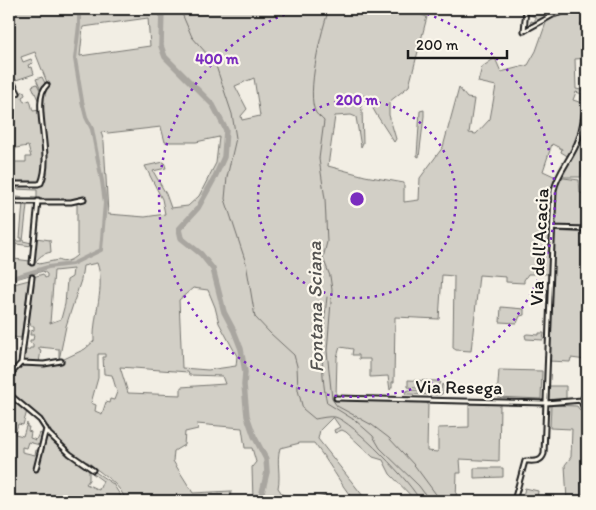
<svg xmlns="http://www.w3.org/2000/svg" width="596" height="510" viewBox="0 0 596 510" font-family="Itim,sans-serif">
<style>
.green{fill:#d2cfc6;stroke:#777671;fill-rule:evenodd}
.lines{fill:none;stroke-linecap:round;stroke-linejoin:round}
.stream{stroke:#716f6b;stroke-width:1}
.canal{stroke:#a9a6a0;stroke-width:4}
.river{stroke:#a9a6a0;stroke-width:5.5}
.street-casing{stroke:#1c1c1c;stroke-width:7}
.street{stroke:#fbf7ec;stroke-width:3}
.ring{fill:none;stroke:#7b2cbf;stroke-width:2.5;stroke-dasharray:2.5 5}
.labels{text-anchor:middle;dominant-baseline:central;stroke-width:4.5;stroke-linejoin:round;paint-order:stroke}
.street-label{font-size:19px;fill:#1c1c1c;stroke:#fbf7ec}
.water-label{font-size:20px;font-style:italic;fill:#545351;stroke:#fbf7ec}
.centre{fill:#7b2cbf;stroke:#fbf7ec;stroke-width:2.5}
.ring-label{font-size:15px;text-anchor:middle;font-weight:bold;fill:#7b2cbf;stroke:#fbf7ec;stroke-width:4.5;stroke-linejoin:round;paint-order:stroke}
</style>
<rect width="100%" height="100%" fill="#f2eee4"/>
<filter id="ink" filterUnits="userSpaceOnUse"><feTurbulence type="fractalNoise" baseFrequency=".02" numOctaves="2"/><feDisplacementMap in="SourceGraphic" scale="10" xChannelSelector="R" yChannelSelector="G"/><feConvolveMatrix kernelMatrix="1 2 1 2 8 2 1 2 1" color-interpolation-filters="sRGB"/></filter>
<g filter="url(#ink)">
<path class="green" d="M9,9H418L417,13L427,17L409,86L389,102V115L396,139L394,142L376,114L366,96H359L362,110L363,143L361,147L356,117L351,115L335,116L328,166L365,176L404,183V202L419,200L420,178L443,147L459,88L467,98L474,99L469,133L476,134L490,119L496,86L478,82L482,67L495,58L501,72L528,65L536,51L547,20L569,10L587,9V20L581,23L582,33L587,32V58L575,59L576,89L587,91L585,101L581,100L582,94L576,92L573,100L585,104L578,137L569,157L561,152L562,149L552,144L543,171L556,177L579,180L580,193L587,194V227L552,226L553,190L549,274H528L524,280V283L506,282V277L479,275L471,351L456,350L453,348L454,276L442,275L439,319L395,317L394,382H392V387L390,390L388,376L370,377V359H359V355H352L353,349L340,347L337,357L336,397L428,403L427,451L438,452V428L469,427V403L500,404L499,461L460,459L461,473H457L456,500L484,501H416L390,474L383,460L373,457L346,432L342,430L335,433L334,430L340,427L333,417L320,430L318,439L367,501H354C340,483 329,462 314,443H300L280,448C276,462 281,474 278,488L285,498L294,501H253L252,467L256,462L252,448H245L242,428L197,424L198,429L185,432L184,445L174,451L173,461L193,493L231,491L230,501H9V396L27,411L23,425L18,424L15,434L23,436L27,423V427H29L28,431L31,432L30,438L36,440L39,433L43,434L40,445L28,442L26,448L22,447V452L35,455L36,450L39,451L34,471H36L45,437L49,436L72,458L89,469V480L86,484L99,490L103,481L92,473L94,471L113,484L122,498L124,496C115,480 101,474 88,462H86L75,456L50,434L41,420L9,392V379L22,364L46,365L64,361V359L85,349L94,341C93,314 106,288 97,263L83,266L81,280L66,326L59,360V349L39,347V349L41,350L39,363L22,361L24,350H29L30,348H33V344L30,343V340H33L34,335H30L31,331L34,330V326H31L30,322L28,321L33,277L43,274L45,278L47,277V274L43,271L9,281V241H22V238H20L23,203L27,204V205L23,241L32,243V246L16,244L14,259L30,261L33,264L34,263L36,238L50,240L51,252C43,254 39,256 35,263L37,262L39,264L58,260C64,264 72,260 77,255V205L76,202L83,201L17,199L13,200L12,197H14L37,198V190L15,189L13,191L15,185L42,184L45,177L47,160L42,113V95L48,85L35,52L21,57L23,62L31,59L33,63L28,65L29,68L32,67L34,74L13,81L9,74ZM148,18L150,46L80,56L83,27ZM254,78L260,116L242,120L241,116L247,109L235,86ZM161,127L165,142H196L219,137L216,163L199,196L188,206L171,208L166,194L153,171L166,168L164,162L145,166L162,199L165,214L145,217L108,214L104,142L101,132L108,133ZM73,269L72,277L67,280L65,304L61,319L50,323L54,271ZM193,288L208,290L215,307L219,323L237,356L236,366L208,370L182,368L179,300ZM98,354H105V357H103L104,374L112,375L117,392L114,400L110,399L109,403L106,402L102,414L95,411L96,405L91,403L98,378ZM120,367L188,372L189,375L222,376L225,384L181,387V395L128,393Z
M535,9H567L526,28V24L530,25L531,21L535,22V17L527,14V13L534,15L536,11H539L538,9Z
M9,77L18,94L24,91L25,95L22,97L24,102L30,100L33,111L40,110L45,159L40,182H16L13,184L9,214V162H26V157H31L28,146L16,148L15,150L9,149Z
M42,77L45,83L40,92L39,102L32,86L37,84L40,90V88L36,79Z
M587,106V161L582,162L581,177H562L561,175L580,139Z
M424,110V116L419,157L417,156L420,111Z
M552,231L587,233V365L586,360L571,358L570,362L548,361Z
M29,280L21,338L13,337L12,353H9V282L10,285Z
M501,307L524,309V315L520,316L517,323L500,322Z
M539,333H544L543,340L526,339L525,335L527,334L539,335Z
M499,370L542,371L541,399L497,397Z
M408,380L437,381L440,382L437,388L423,389L408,387Z
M442,384L444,387L443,393L440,395L406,394L405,392L409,390L434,391L441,389Z
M548,386H566V400H548Z
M551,405L577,406L579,409L587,415V501H567L565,465L571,457L572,429L550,428Z
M474,468H503V477L474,478Z
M525,488L538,491L537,498L542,499V501H516L517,496H523Z
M326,496L342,501H304Z"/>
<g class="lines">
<path class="stream" d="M180,9L192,37L215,63L232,114L236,138L227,177L225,199L246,263L255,317L270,333L294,355L297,366L298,390L303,409L315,419C321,418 329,416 335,417C352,421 414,485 420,501
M329,9C322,28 305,95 316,113C318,116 322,118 324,121L319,159L325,199L326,220L327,242L323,258L330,276L332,290L327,351L332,399L337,406L372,425L389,438L415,466L441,501
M327,297C323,332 319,368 327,403L356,421L373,436L380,448L419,486L430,501"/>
<path class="canal" d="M9,279L48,267L72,264L101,250L105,203L102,181L92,129L86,117L82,101L75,59L79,25V9"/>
<path class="river" d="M162,9L161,46L165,57L213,105L226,130L224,157L214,179L198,208L179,229L181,238L201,254L213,269L224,312L234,331L241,349L245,372L244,385L247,416L254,436L266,459L267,472L260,501"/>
<defs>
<path id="street" d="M524,31L553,15L572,9
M524,31L526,9
M9,75L18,93
M12,203V191L14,184H38L41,183C54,155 30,100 47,85
M552,228L587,229
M9,238L13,202H71L84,199
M32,263L38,201
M21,363L32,277
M9,376L21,363L44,364L61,361
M9,394L40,420L49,434L70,454L93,470
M587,396L583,398C581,403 582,407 587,409
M336,398L546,403L582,400
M36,469L46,429
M514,501L525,461C533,461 541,463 544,454L554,190C558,171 573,157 579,138C583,126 584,112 587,100"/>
</defs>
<use href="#street" class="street-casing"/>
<use href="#street" class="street"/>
</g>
</g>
<g class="ring">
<circle cx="357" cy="199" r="99"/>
<path d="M413 9A198 198 0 1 1 301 9"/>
</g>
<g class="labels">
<g class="street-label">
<text transform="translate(539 247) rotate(-87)">Via dell'Acacia</text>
<text transform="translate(459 387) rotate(1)">Via Resega</text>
</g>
<g class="water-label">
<text transform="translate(315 307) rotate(-91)">Fontana Sciana</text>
</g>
</g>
<circle cx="357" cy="199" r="8" class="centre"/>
<g class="ring-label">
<text x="217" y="64">400 m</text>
<text x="357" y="105">200 m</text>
</g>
<rect width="596" height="510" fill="none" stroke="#fbf7ec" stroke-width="30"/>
<rect x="15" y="15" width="566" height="480" fill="none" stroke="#1c1c1c" stroke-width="2" filter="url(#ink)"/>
<path d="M408 50v8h99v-8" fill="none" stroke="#1c1c1c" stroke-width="2.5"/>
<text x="416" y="50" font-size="15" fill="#1c1c1c" stroke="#fbf7ec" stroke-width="4" paint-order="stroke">200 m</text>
</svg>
